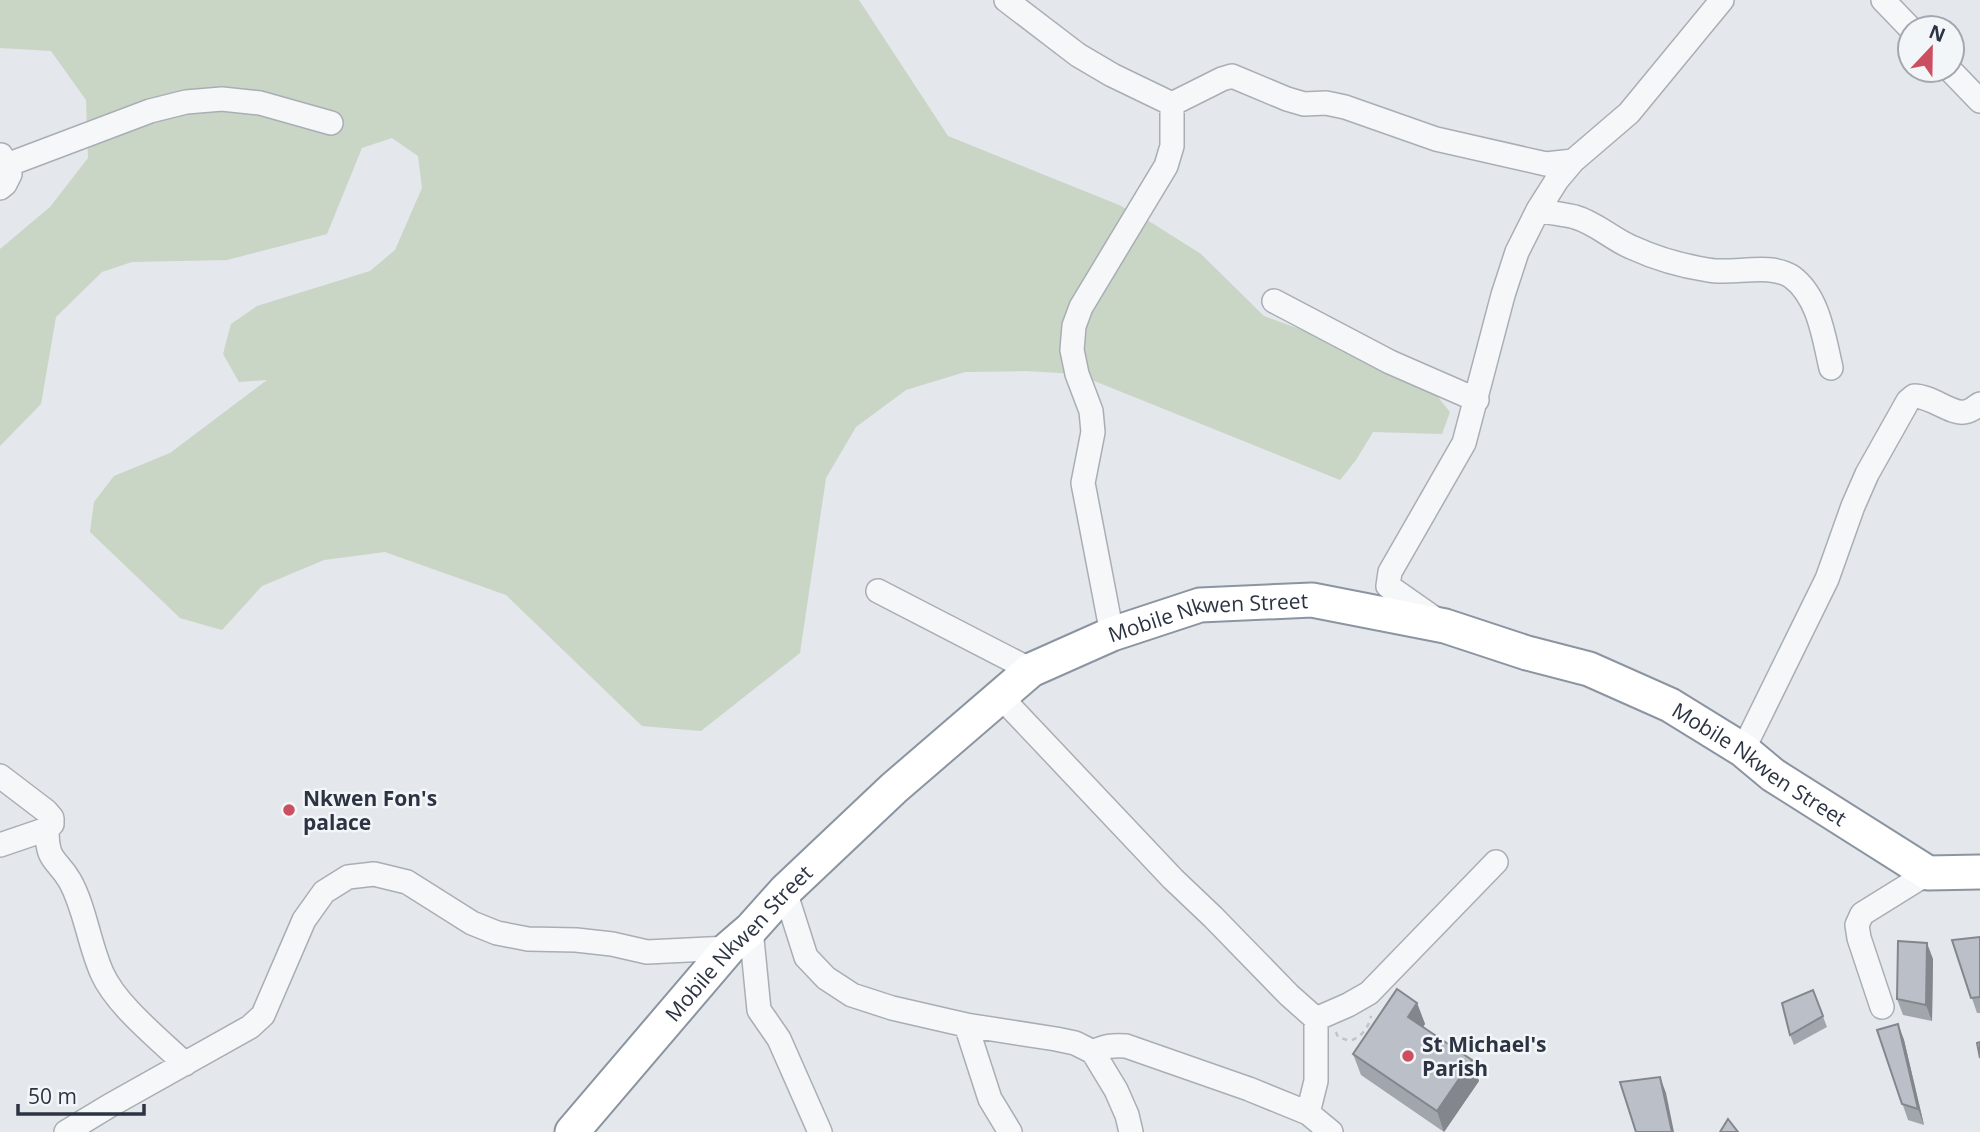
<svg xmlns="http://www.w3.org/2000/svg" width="1980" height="1132" viewBox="0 0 1980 1132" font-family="'Open Sans',sans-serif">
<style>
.green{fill:#c9d5c5}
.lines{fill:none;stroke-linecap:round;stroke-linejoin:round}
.minor-casing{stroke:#a9aeb5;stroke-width:26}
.highway-casing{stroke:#8b94a1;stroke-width:37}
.path{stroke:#c1c4ca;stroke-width:2.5;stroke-dasharray:5 5;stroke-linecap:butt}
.minor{stroke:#f6f7f9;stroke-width:23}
.highway{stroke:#fff;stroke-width:33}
.wall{fill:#a1a5ac}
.shaded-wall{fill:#83868c}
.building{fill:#bbc0c8;stroke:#83868c;stroke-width:2}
.poi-dot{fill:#cb4e61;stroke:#f3f6f8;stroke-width:2.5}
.labels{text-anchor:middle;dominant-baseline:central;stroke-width:5;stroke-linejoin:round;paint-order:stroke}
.street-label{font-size:21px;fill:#2c3443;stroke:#f3f6f8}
.poi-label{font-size:21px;font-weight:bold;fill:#2c3443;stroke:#f3f6f8;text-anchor:start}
</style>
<rect width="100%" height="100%" fill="#e4e7eb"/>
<path class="green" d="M0,0H859L948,136L1119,205L1152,223L1201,254L1264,316L1390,362L1421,376L1450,412L1442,434L1373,432L1356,460L1340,480L1077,374L1026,371L965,372L906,390L856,427L826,478L800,653L701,731L642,726L506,595L385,552L324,560L262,586L222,630L180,618L90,532L94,502L114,476L170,453L267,380L239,382L223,354L231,324L257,306L370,271L395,250L422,188L418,156L392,138L362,148L327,234L227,260L132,262L102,272L56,317L41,404L0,446V249L50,207L88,158L86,100L51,51L0,48Z"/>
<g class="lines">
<defs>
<path id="minor" d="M1006,0L1078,55L1112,75L1172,104
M1883,0L1910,28
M1950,70L1980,101
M1172,104L1222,79L1232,76L1287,99L1304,104L1326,103L1345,107L1436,139L1546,164L1573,161
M7,165L150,111L186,102L222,99L260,103L331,123
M0,188L5,184L10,174L1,155
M1538,210C1550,213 1563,214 1575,217C1596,223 1612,239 1631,247C1655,258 1682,266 1708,270C1733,275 1770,262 1792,277C1819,297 1824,338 1831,368
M1274,301L1390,362L1477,400
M878,591L1031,670
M1438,621L1388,586L1390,572L1464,443L1503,295L1517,252L1538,210L1557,180L1573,161L1629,113L1722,0
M1112,634L1083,483L1093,432L1091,411L1077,374L1072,350L1074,326L1081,307L1166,166L1172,146V104
M1000,696L1173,879L1213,917L1289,995L1316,1019L1348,1005L1369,993L1496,862
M1743,750L1827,579L1853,506L1867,474L1908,401L1914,396C1931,396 1951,414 1964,412C1970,412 1975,407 1980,404
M0,776L46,811L52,818V824L47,829C47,863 56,857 70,881C85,908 89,944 102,973C116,1005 159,1039 185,1064
M0,845L47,829
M785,891L806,957L826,978L852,995L892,1008L966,1025L1056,1039L1075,1043L1093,1052L1116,1090L1127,1115L1131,1132
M751,929L759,1010L779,1039L820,1132
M1882,1007L1859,938L1857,925L1862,914L1928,873
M966,1025L990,1099L1010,1132
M1093,1052C1105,1046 1113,1045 1126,1046L1249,1089L1308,1113L1331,1132
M1308,1113L1316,1081V1019
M66,1132L109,1106L250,1027L263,1015L304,920L324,892L348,877L374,874L407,882L472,923L497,933L528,939L576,940L612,944L647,952L729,948"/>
<g id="highway">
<path id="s1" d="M572,1132L729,948L751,929L785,891L894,788L1031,670L1112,634L1200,605L1312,600L1445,626L1527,653L1589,669L1670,705L1743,750L1773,775L1928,873L1980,872"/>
</g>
</defs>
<use href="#minor" class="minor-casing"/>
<use href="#highway" class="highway-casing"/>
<path class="path" d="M1336,1032L1338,1037L1350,1041C1362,1036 1368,1029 1371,1016"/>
<use href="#minor" class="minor"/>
<use href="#highway" class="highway"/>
</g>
<path class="wall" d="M1980,937V1013H1977L1952,940Z
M1933,959L1932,1021L1903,1015L1897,999Z
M1813,990L1827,1027L1794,1045L1790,1035Z
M1417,1003L1425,1024L1423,1027L1479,1081L1444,1132L1361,1075L1353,1054Z
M1898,1024L1904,1040L1924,1125L1908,1120L1877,1030Z"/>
<path class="shaded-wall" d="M1927,943L1933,959L1932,1021L1926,1005Z
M1417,1003L1425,1024L1415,1038L1408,1017Z
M1898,1024L1904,1040L1924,1125L1918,1109Z
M1472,1060L1479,1081L1444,1132L1437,1111Z
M1660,1077L1666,1093L1674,1132H1672Z"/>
<path class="building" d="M1980,937V997L1971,998L1952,940Z
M1898,941L1927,943L1926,1005L1897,999Z
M1397,989L1417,1003L1408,1017L1472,1060L1437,1111L1353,1054Z
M1813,990L1823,1016L1790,1035L1782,1003Z
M1898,1024L1918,1109L1902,1104L1877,1030Z
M1980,1042V1058L1977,1043Z
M1660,1077L1672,1132H1636L1620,1082Z
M1728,1119L1738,1132H1720Z"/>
<g class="poi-dot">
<circle cx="289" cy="810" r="7"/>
<circle cx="1408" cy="1056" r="7"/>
</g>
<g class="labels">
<g class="street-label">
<text stroke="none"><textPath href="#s1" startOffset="840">Mobile Nkwen Street</textPath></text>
<text stroke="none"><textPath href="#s1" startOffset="1428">Mobile Nkwen Street</textPath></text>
<text stroke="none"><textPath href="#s1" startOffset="252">Mobile Nkwen Street</textPath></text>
</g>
<g class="poi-label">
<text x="303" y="798">Nkwen Fon's<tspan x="303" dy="24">palace</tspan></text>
<text x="1422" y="1044">St Michael's<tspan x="1422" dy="24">Parish</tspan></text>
</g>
</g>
<g transform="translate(1931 49) rotate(22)"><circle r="33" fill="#f3f6f8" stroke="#a3a8b0" stroke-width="2"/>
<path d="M0-5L12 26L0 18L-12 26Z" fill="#cb4e61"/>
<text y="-10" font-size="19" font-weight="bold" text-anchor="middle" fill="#2c3443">N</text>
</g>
<path d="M18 1104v10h126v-10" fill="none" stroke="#2c3443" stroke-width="3.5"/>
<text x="28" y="1104" font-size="21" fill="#2c3443" stroke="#f3f6f8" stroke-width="5" paint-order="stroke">50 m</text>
</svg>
